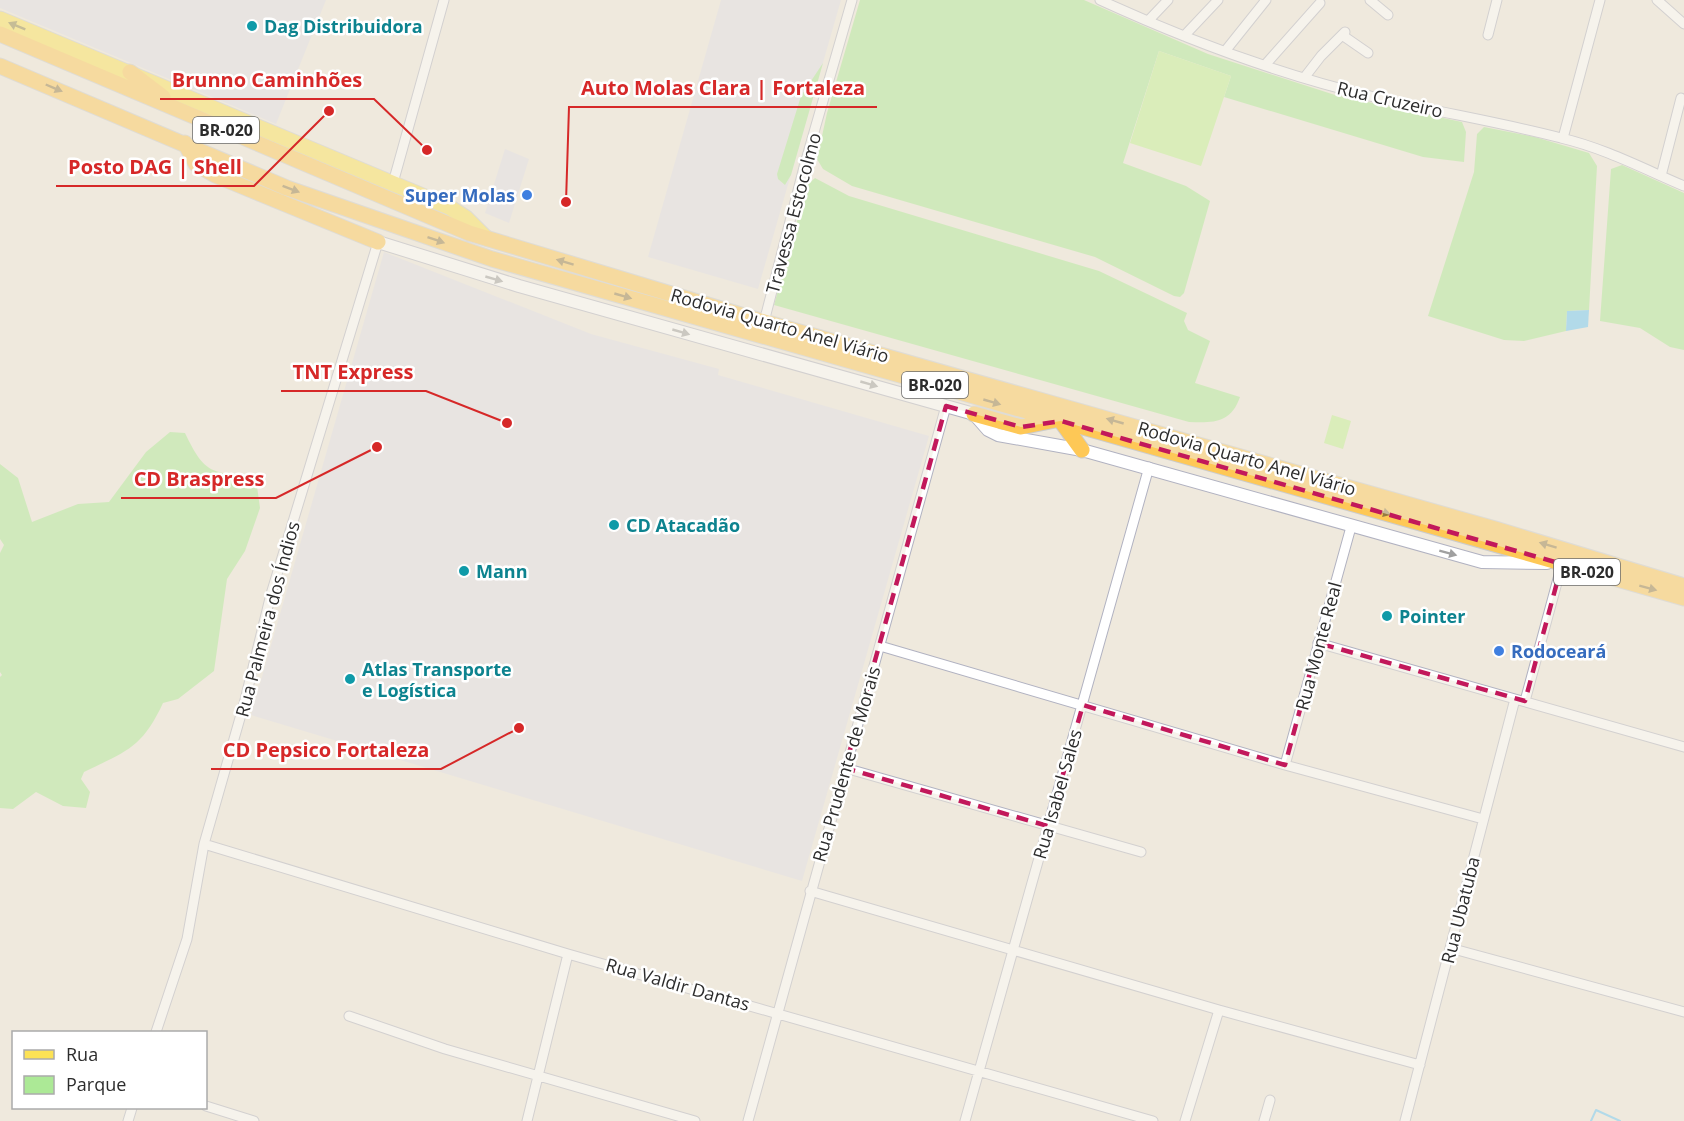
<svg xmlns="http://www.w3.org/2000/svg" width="1684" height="1121" viewBox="0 0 1684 1121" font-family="'Open Sans',sans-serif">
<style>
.industrial{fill:#e1dee7}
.green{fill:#ace996}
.pitch{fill:#c1f191}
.water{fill:#69c7f8}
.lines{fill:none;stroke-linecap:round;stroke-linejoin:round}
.stream{stroke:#69c7f8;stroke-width:2}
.minor-casing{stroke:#b1b2c1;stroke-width:11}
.tertiary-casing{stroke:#b1b2c1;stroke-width:14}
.primary-casing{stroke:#ccc;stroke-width:17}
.trunk-casing{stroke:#ccc;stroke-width:17}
.minor{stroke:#fff;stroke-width:9}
.tertiary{stroke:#fff;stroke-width:12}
.primary{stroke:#fce255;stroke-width:15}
.trunk{stroke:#fec856;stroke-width:15}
.oneway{fill:#948740}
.oneway2{fill:#957a41}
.oneway3{fill:#a0a0a0}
.marked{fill:none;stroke:#c2185b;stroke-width:4.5;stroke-dasharray:12 8;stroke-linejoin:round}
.culture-dot{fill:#0f9aa8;stroke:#fff;stroke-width:2}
.shop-dot{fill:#3f7fe0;stroke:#fff;stroke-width:2}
.labels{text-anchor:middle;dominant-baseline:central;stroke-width:5;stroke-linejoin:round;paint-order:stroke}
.shield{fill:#fff;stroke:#6b6b6b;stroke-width:1.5}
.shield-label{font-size:16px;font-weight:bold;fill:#2c2c2c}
.culture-label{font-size:18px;font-weight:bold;fill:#0d838f;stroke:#fff;text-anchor:start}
.street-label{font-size:18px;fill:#2c2c2c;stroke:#fff}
.shop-label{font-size:18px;font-weight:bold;fill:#366cbe;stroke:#fff;text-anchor:end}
.leader{fill:none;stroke:#d62828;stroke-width:2}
.callout-dot{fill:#d62828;stroke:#fff;stroke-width:2}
.callout-label{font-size:20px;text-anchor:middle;font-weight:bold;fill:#d62828;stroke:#fff;stroke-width:5;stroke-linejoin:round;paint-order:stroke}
</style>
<rect width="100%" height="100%" fill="#efe9dd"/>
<path class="industrial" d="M0,0H326L276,124L0,8Z
M721,0H841L758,289L648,257Z
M505,149L529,159L509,223L485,213Z
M384,252L591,334L719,369L718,375L929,436L802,881L251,715Z"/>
<path class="green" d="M860,0H1084L1208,54L1335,95L1462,122L1466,132L1464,162L1423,157L1224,97L1231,76L1159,51L1123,163L1186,186L1210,201L1184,293L1180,297L1174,296L1095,257L852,186L823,169L817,159L827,113Z
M823,63L791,175L785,185L778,179L777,174L801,96Z
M1484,127L1535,137L1589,153L1597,166L1589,310L1567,311L1566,331L1524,341L1504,340L1428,316L1474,172L1477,134Z
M1622,165L1684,193V350L1670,347L1640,328L1600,321L1611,169Z
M815,178L849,196L1099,271L1187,313L1184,321L1188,330L1210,341L1195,383L1240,397C1231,423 1214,423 1189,422L774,305L807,185Z
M170,432L185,433C206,477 211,470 256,479L260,508L245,551L227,579L214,671L178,699L163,703C142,748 127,751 84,772L81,779L90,792L86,808L63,806L36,792L13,809L0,808V677L2,675L0,672V553L4,545L0,539V464L18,478L32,522L78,504L109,502L146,452Z"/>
<path class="pitch" d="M1159,51L1231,76L1201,166L1130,143Z
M1332,415L1351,421L1343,449L1324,443Z"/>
<path class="water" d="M1589,310L1588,327L1566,331L1567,311Z"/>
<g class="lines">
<path class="stream" d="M1591,1121L1596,1110L1620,1121"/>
<defs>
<path id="minor" d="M1100,0C1187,40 1281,75 1374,97C1436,112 1500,122 1561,138C1604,148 1644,169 1684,186
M1370,0L1388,15
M1657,0L1684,24
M1148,21L1168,0
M1342,35L1368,53
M1488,35L1497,0
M1184,36L1218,0
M1226,50L1266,0
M1265,65L1320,3
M1304,78L1321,56L1345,32
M1563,138L1600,0
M1661,176L1681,98
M393,183L444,0
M764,322L804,167L852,0
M1318,643L1684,747
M880,646L1285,765L1483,819
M1525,701L1562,564
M1285,765L1351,527
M845,768L1141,852
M204,844L568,954L1153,1121
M810,891L1219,1010L1420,1065
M1450,948L1684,1012
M349,1016L445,1049L695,1121
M156,1032L187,939L204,844L244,704L271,594L378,242
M206,1106L254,1121
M128,1121L132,1108
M527,1121L568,954
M748,1121L946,406
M965,1121L1149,467
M1185,1121L1219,1010
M1264,1121L1270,1100
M1405,1121L1515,699"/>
<path id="tertiary" d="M378,242L519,286L974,414L988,430L998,435L1082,450L1482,562L1547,563"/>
<path id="primary" d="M0,19L449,207L466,218L486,238"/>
<path id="trunk" d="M0,34L469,233L764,322L1495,529L1684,586
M0,66L287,188L492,259L1684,598
M130,72L163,97
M185,143L196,164L215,175L378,242
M974,414L1021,427L1055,420
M1061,421L1082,450"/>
</defs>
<use href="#minor" class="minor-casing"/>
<use href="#tertiary" class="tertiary-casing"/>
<use href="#primary" class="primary-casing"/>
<use href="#trunk" class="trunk-casing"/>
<use href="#minor" class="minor"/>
<use href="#tertiary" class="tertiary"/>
<use href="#primary" class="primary"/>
<use href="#trunk" class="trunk"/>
</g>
<defs><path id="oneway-solid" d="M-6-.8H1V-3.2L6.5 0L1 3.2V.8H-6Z" transform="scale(1.5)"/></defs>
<use class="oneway" href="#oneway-solid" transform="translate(17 26) rotate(-158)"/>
<g class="oneway2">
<use href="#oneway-solid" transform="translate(54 88) rotate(23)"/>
<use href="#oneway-solid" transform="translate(291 189) rotate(21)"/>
<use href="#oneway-solid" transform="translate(436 240) rotate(19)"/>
<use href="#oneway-solid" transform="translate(565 262) rotate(-163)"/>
<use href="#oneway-solid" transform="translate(623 296) rotate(16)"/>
<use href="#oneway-solid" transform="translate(992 402) rotate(16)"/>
<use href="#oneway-solid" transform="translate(1115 421) rotate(-164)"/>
<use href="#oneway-solid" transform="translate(1382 512) rotate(16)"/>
<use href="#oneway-solid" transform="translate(1548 545) rotate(-163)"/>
<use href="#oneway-solid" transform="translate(1648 588) rotate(15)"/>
</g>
<g class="oneway3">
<use href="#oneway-solid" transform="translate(494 279) rotate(16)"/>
<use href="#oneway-solid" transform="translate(681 332) rotate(16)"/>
<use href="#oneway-solid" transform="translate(869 384) rotate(16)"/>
<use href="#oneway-solid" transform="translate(1448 553) rotate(15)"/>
</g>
<path d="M0 0H1684V1121H0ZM946,406L1021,427L1061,421L1562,564L1525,701L1318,643L1285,765L1083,705L1048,826L845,768Z" fill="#efe9dd" fill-opacity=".55" fill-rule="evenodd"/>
<path class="marked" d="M946,406L1021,427L1061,421L1562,564L1525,701L1318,643L1285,765L1083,705L1048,826L845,768Z"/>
<g class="culture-dot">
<circle cx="252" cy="26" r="6"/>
<circle cx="614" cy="525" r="6"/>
<circle cx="464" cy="571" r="6"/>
<circle cx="1387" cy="616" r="6"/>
<circle cx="350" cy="679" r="6"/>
</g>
<g class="shop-dot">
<circle cx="527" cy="195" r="6"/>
<circle cx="1499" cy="651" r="6"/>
</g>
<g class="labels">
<g class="shield">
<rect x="193" y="117" width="66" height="26" rx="4.5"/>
<rect x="902" y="372" width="66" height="26" rx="4.5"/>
<rect x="1554" y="559" width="66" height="26" rx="4.5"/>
</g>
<g class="shield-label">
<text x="226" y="130">BR-020</text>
<text x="935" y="385">BR-020</text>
<text x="1587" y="572">BR-020</text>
</g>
<g class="culture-label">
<text x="264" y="26">Dag Distribuidora</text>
<text x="626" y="525">CD Atacadão</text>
<text x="476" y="571">Mann</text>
<text x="1399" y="616">Pointer</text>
<text x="362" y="669">Atlas Transporte<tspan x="362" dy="21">e Logística</tspan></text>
</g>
<g class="street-label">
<text transform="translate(1390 99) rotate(13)">Rua Cruzeiro</text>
<text transform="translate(793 213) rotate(-75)">Travessa Estocolmo</text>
<text transform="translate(780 325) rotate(16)">Rodovia Quarto Anel Viário</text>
<text transform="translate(1247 458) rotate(16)">Rodovia Quarto Anel Viário</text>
<text transform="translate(267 619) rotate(-75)">Rua Palmeira dos Índios</text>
<text transform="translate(1318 646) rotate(-75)">Rua Monte Real</text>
<text transform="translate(846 764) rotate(-74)">Rua Prudente de Morais</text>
<text transform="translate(1057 794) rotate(-74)">Rua Isabel Sales</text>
<text transform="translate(1460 910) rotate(-76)">Rua Ubatuba</text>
<text transform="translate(678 984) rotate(16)">Rua Valdir Dantas</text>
</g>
<g class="shop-label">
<text x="515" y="195">Super Molas</text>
<text x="1511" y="651" text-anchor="start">Rodoceará</text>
</g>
</g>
<path class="leader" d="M427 150L374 99H160M566 202L569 107H877M329 111L254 186H56M507 423L426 391H281M377 447L276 498H121M519 728L441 769H211"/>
<g class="callout-dot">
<circle cx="427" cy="150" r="6"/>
<circle cx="566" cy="202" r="6"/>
<circle cx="329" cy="111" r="6"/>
<circle cx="507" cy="423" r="6"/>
<circle cx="377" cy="447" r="6"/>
<circle cx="519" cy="728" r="6"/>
</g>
<g class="callout-label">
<text x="267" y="87">Brunno Caminhões</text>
<text x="723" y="95">Auto Molas Clara | Fortaleza</text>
<text x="155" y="174">Posto DAG | Shell</text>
<text x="353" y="379">TNT Express</text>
<text x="199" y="486">CD Braspress</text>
<text x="326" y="757">CD Pepsico Fortaleza</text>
</g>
<rect x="12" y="1031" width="195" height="78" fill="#ffffff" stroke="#ababab" stroke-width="1.5"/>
<rect x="24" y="1050" width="30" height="9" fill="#fce255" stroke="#ababab" stroke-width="1.5"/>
<text x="66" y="1061" font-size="18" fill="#2c2c2c">Rua</text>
<rect x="24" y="1076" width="30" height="18" fill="#ace996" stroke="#ababab" stroke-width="1.5"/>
<text x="66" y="1091" font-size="18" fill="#2c2c2c">Parque</text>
</svg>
